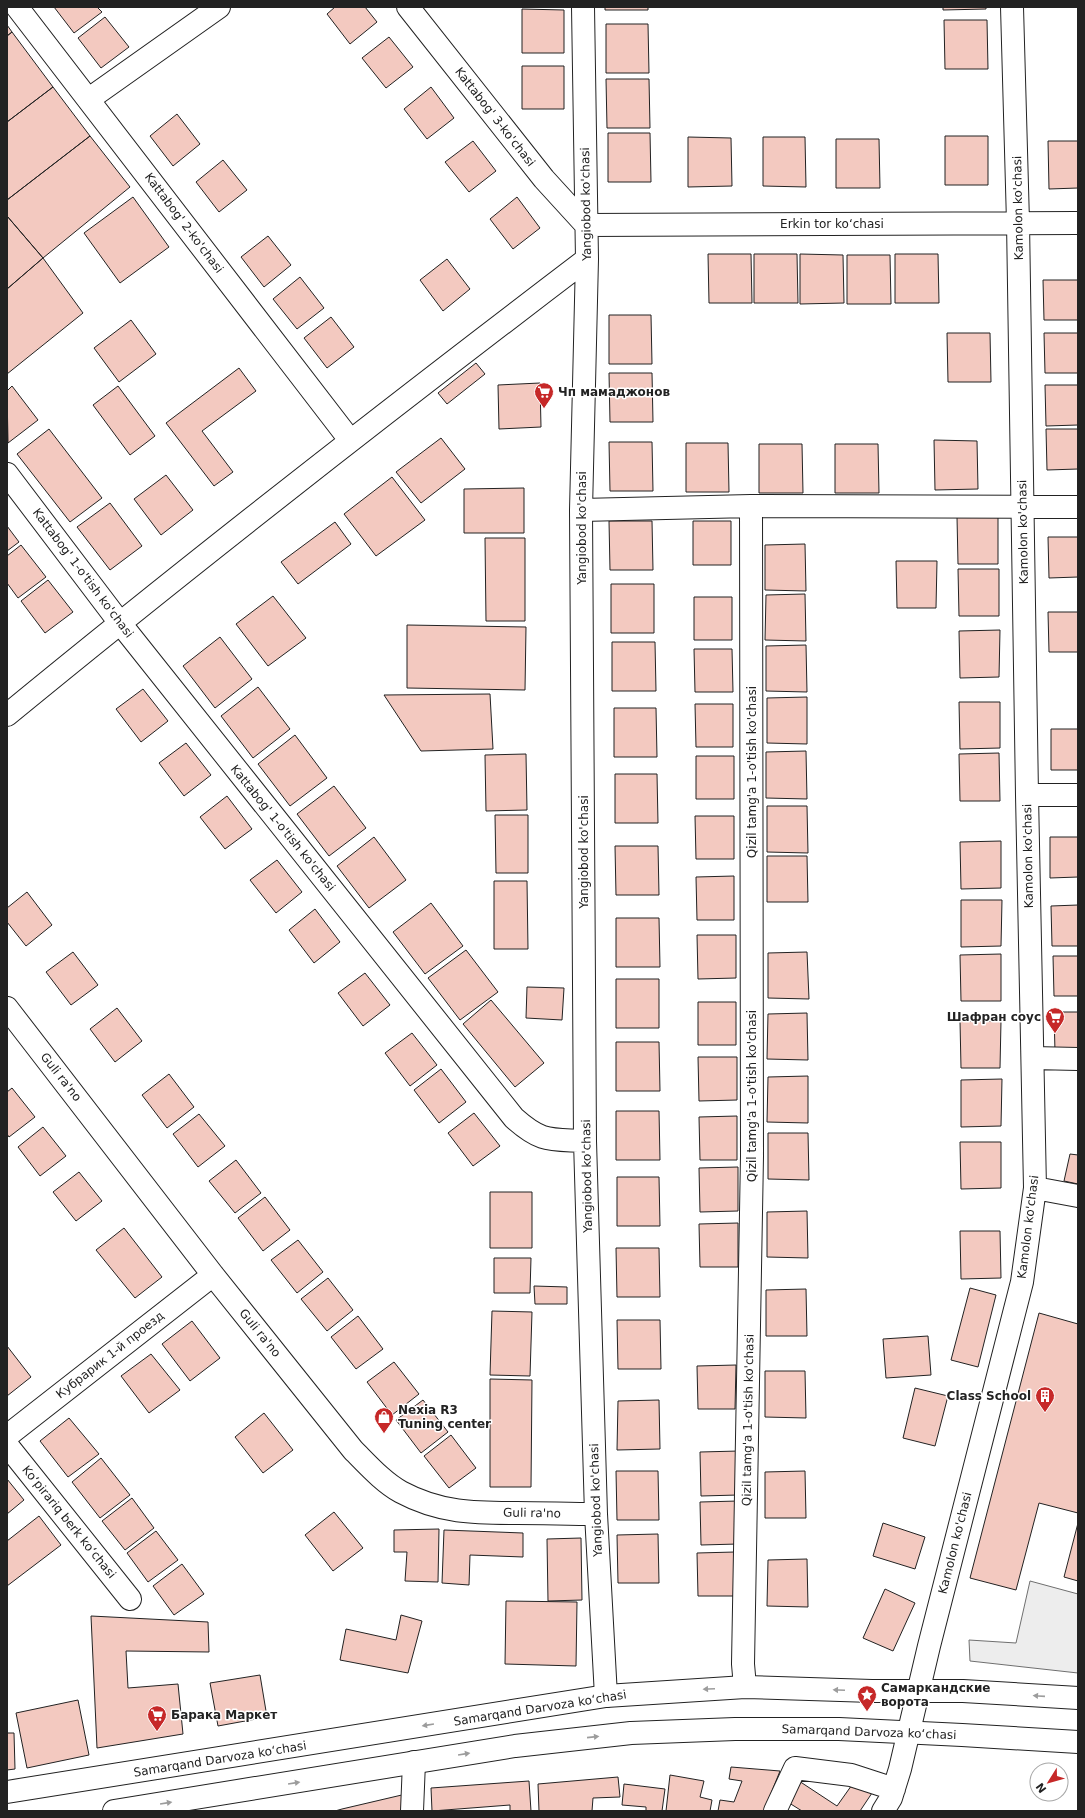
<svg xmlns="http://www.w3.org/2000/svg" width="1085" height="1818" viewBox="0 0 1085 1818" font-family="'DejaVu Sans',sans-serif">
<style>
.parking{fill:#ededed;stroke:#6f6f6f}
.building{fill:#f3c9c0;stroke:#222}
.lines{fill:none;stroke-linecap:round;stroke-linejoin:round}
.minor-casing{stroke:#222;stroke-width:24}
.major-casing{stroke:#222;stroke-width:24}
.minor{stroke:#fff;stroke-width:22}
.major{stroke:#fff;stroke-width:22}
.oneway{fill:#9c9c9c}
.labels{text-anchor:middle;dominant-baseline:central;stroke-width:3;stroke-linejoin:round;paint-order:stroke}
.street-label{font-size:12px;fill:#222;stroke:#fff}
.poi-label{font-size:12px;font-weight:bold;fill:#222;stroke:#fff;text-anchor:start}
</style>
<rect width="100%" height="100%" fill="#fff"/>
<path class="parking" d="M1030,1581L1078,1594V1673L970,1661L969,1640L1016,1643Z"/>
<path class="building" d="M54,7H97L102,12L74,33Z
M335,7H365L377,22L350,44L327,14Z
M605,7H648V10H605Z
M943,7H986V9L943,10Z
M522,9L564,10V53H522Z
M105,17L129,47L101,68L78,38Z
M944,20H987L988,69H945Z
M606,24H648L649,73H606Z
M7,25L12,32L7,36Z
M12,32L53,87L7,122V36Z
M389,37L413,67L386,88L362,58Z
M522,66H564V109H522Z
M606,79H649L650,128H607Z
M53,87L90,136L7,200V122Z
M431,87L454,118L427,139L404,109Z
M177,114L200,144L173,166L150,136Z
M608,133H650L651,182H608Z
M90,136L130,187L43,258L7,216V200Z
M945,136H988V185H945Z
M688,137L731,138L732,186L688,187Z
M763,137H805L806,187L763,186Z
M836,139H879L880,188H836Z
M473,141L496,171L469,192L445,162Z
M1048,141H1078V188L1049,189Z
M223,160L247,190L219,212L196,182Z
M133,197L169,247L120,283L84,233Z
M517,197L540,228L513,249L490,219Z
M7,216L43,258L7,289Z
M268,236L291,265L264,287L241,257Z
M708,254H751L752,303H709Z
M754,254H797L798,303H754Z
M800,254L843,255L844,303L800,304Z
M895,254H938L939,303H895Z
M847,255H890L891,304H847Z
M43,258L83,313L7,374V289Z
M447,259L470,289L443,311L420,280Z
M300,277L324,308L297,329L273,299Z
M1043,280H1078V320H1044Z
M609,315H651L652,364H609Z
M331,317L354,347L327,368L304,338Z
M131,320L156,354L119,382L94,348Z
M947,333H990L991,382H948Z
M1044,333H1078V373H1045Z
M476,363L485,374L447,404L438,393Z
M239,368L256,391L202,431L233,472L214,486L166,423Z
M609,373H652L653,422H610Z
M540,383L541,427L499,429L498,385Z
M1045,385H1078V425L1046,426Z
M12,386L38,420L8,443L7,391Z
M118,386L155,436L130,455L93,405Z
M49,429L102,498L70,522L17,454Z
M1046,429H1078V469L1047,470Z
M441,438L465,469L421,503L396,472Z
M934,440L977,441L978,489L935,490Z
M609,442H652L653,491H610Z
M686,443H728L729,492H686Z
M759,444H802L803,493H759Z
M835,444H878L879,493H835Z
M166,475L193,510L161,535L134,499Z
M392,477L425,520L376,556L344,514Z
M524,488V533H464V489Z
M110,503L142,546L110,570L77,527Z
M957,517H998V564H958Z
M609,521H652L653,570H610Z
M693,521H731V565H693Z
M335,522L351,544L298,584L281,562Z
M7,526L19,542L7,551Z
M1048,537H1078V577L1049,578Z
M485,538H525V621H486Z
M805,544L806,591L765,590V545Z
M21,545L46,577L18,598L7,583V556Z
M896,561H937L936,608H897Z
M958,569H999V616H959Z
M48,580L73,612L45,633L21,601Z
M611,584H654V633H611Z
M805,594L806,641L765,640L766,595Z
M273,596L306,638L268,666L236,624Z
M694,597H732V640H694Z
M1048,612H1078V652H1049Z
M407,625L526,627L525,690L407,688Z
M1000,630L999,677L960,678L959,631Z
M220,637L252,679L215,708L183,666Z
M612,642H655L656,691H612Z
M806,645L807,692L766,691V646Z
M694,649H732L733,692H695Z
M258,687L290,729L253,758L221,716Z
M143,689L168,721L141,742L116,709Z
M490,694L493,749L421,751L384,695Z
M807,697V744L767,743V698Z
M959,702H1000V748L960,749Z
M695,704H733V747H696Z
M614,708H656L657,757H614Z
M1051,729H1078V770H1051Z
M295,735L327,778L290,806L258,764Z
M186,743L211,775L184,796L159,763Z
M806,751L807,799L766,798V752Z
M999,753L1000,801H960L959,754Z
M526,754L527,810L486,811L485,755Z
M696,756H734V799H696Z
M615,774H657L658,823H615Z
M334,786L366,828L329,856L297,814Z
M227,796L252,829L225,849L200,817Z
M767,806H807L808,853L767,852Z
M495,815H528V873H496Z
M695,816H734V859H696Z
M374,837L406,880L369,908L337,866Z
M1050,837H1078V877L1050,878Z
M1001,841V888L961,889L960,842Z
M615,846H658L659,895H616Z
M767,856H807L808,902H767Z
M277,860L302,892L276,913L250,880Z
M734,876V920H697L696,877Z
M494,881H527L528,949H494Z
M27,892L52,925L26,946L7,922V908Z
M961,900H1002L1001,946L961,947Z
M431,903L463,946L425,974L393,932Z
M1078,905V946H1052L1051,906Z
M315,909L340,942L314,963L289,930Z
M616,918H659L660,967H616Z
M697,935H736V978L698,979Z
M466,950L498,992L460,1020L428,978Z
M73,952L98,985L71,1005L46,972Z
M807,952L809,999L768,998V953Z
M1001,954V1001H961L960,955Z
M1053,956H1078V996H1054Z
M365,973L390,1005L363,1026L338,993Z
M616,979H659V1028H616Z
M527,987L564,988L562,1020L526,1018Z
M491,1000L544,1063L515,1087L463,1024Z
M698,1002H736V1045H698Z
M117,1008L142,1041L115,1062L90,1029Z
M1054,1012H1078V1052H1055Z
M807,1013L808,1060L767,1059L768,1014Z
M960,1021H1001L1000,1068H961Z
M412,1033L437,1065L410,1086L385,1053Z
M616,1042H659L660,1091H616Z
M698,1057H737V1100L699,1101Z
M441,1069L466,1102L439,1123L414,1090Z
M169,1074L194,1107L167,1128L142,1095Z
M808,1076V1123L767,1122L768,1077Z
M1002,1079L1001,1126L961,1127V1080Z
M12,1088L35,1117L9,1137L7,1134V1092Z
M616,1111H659L660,1160H616Z
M474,1113L500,1146L473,1166L448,1133Z
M199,1114L225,1146L198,1167L173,1134Z
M737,1116V1160H700L699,1117Z
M43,1127L66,1156L40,1176L18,1147Z
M768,1133H808L809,1180L768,1179Z
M960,1142H1001V1188L961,1189Z
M1070,1154L1078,1155V1184L1064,1181Z
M236,1160L261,1193L235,1213L209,1181Z
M738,1167V1211L700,1212L699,1168Z
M79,1172L102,1201L76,1221L53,1192Z
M617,1177H659L660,1226H617Z
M490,1192H532V1248H490Z
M265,1197L290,1230L263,1251L238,1218Z
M807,1211L808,1258L767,1257V1212Z
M738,1223V1267H700L699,1224Z
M124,1228L162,1277L135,1298L96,1250Z
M960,1231H1000L1001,1278L961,1279Z
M298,1240L323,1272L297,1293L271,1260Z
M616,1248H659L660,1297H617Z
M494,1258H531L530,1293H494Z
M328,1278L353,1310L327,1331L301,1299Z
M534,1286L567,1287V1304H535Z
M970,1288L996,1295L978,1367L951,1360Z
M806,1289L807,1336H766V1290Z
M492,1311L532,1312L530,1376L490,1375Z
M1039,1313L1078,1324V1513L1039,1503L1016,1590L970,1578Z
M358,1316L383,1349L356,1369L331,1337Z
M617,1320H660L661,1369H618Z
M192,1321L220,1358L190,1381L162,1344Z
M928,1336L931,1375L886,1378L883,1339Z
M7,1346L31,1377L7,1396Z
M151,1354L180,1390L149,1413L121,1376Z
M394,1362L419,1394L392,1415L367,1382Z
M736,1365L735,1409H698L697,1366Z
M765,1371H805L806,1418L765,1417Z
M490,1379L532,1380L531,1487H490Z
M915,1388L948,1396L935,1446L903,1438Z
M423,1400L448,1432L421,1453L396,1420Z
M659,1400L660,1449L617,1450L618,1401Z
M264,1413L293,1450L263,1473L235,1437Z
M69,1418L99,1454L68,1477L40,1441Z
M451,1435L476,1468L449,1488L424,1456Z
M739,1451L738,1495L701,1496L700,1452Z
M101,1458L130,1495L100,1518L72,1482Z
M616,1471H658L659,1520H617Z
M805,1471L806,1518H765V1472Z
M7,1479L24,1500L7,1514Z
M132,1498L154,1528L125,1550L102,1521Z
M738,1501V1544L701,1545L700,1502Z
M334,1512L363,1548L333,1571L305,1535Z
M39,1516L61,1545L7,1586V1541Z
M883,1523L925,1537L915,1569L873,1556Z
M1078,1523V1581L1064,1577Z
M439,1529L438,1582L405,1581L407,1552H394V1530Z
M444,1530L523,1533V1557L470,1555L469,1585L442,1583Z
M156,1531L178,1560L148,1582L127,1553Z
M658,1534L659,1583H618L617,1535Z
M581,1538L582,1600L548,1601L547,1539Z
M735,1552V1596H698L697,1553Z
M807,1559L808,1607L767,1606L768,1560Z
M182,1564L204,1594L174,1615L153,1586Z
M885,1589L915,1603L893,1651L863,1638Z
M506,1601L577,1602L576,1666L505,1664Z
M401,1615L422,1621L408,1673L340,1660L346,1629L396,1640Z
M91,1616L208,1622L209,1652L126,1651L128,1688L178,1684L183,1734L97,1748Z
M260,1675L267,1717L218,1726L210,1683Z
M78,1700L89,1755L27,1768L16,1713Z
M7,1733H14L15,1769L7,1770Z
M731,1767L780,1771L764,1811H718L720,1800L734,1802L742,1781L729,1779Z
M670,1775L704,1781L700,1797L712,1800L710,1811H666Z
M618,1777L620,1797L593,1798L592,1811H539L538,1784Z
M529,1781L531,1811H510V1805L432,1811L431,1788Z
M799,1781L837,1806L854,1782L872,1793L860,1811H802L786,1801Z
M624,1784L665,1789L662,1811H646V1807L622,1805Z
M406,1794L405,1811H335L342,1809Z"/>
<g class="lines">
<defs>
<path id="minor" d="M17,7L350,440
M408,7L544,179L586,225L1078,223
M583,7L587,259L581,510L585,1141L596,1514L606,1696
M89,99L219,7
M7,474L120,623L514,1118C542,1143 550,1139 585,1141
M581,510L751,506L1078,507
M7,715C197,559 391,408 587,259
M1027,795H1078
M7,1008L213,1275L353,1450C368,1465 383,1482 401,1492C440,1513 474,1513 517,1513C543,1513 570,1514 596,1514
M1033,1058L1078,1059
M1035,1188L1078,1196
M7,1436L213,1275
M7,1445L130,1599
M745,1687L743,1664L752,1156L751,506
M412,1811L414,1762
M775,1811L795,1768L851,1775L894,1789
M883,1811L891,1798L900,1769L929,1646L1022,1282L1035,1188L1027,795L1018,222L1012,7"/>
<path id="major" d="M7,1792L606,1696L745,1687L872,1691H963L1078,1698
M114,1811L515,1746L631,1733L735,1729H839L962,1735L1078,1742"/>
</defs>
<use href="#minor" class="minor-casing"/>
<use href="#major" class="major-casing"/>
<use href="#minor" class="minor"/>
<use href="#major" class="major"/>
</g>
<defs><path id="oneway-solid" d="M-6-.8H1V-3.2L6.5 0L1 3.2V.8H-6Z"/></defs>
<g class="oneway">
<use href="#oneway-solid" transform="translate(709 1689) rotate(177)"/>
<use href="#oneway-solid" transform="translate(839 1690) rotate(-178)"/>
<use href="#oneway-solid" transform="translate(1039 1696) rotate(-176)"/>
<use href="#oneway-solid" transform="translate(428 1725) rotate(171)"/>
<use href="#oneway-solid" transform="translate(593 1737) rotate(-6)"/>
<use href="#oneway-solid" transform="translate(464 1754) rotate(-9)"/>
<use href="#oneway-solid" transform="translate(294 1783) rotate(-9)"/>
<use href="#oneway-solid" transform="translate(166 1803) rotate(-9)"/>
</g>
<defs>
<symbol id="supermarket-pin" viewBox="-11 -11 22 30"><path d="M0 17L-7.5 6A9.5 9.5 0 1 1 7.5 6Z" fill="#c62828" stroke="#fff"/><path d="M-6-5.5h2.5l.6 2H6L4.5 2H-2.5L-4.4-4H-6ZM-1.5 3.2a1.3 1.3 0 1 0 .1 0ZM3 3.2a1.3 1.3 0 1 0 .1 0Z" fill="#fff"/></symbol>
<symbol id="building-pin" viewBox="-11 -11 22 30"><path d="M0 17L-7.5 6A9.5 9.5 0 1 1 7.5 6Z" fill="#c62828" stroke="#fff"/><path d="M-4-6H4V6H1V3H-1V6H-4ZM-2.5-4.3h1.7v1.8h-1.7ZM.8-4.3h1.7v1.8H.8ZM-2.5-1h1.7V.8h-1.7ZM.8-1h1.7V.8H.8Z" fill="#fff"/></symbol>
<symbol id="shop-pin" viewBox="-11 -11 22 30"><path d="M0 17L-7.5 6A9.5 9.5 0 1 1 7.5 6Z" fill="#c62828" stroke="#fff"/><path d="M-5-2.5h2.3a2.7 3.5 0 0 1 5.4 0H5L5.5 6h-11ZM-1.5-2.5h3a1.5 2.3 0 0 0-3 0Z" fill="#fff"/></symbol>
<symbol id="sight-pin" viewBox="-11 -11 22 30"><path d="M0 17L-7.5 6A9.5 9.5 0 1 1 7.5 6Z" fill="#c62828" stroke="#fff"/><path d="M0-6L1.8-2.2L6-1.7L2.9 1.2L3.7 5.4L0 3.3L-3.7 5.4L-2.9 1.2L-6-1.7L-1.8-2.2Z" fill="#fff"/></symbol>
</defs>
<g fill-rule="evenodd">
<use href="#supermarket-pin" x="533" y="381" width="22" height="30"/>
<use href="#supermarket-pin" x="1044" y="1006" width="22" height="30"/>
<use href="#building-pin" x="1034" y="1385" width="22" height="30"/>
<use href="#shop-pin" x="373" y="1406" width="22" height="30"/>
<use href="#sight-pin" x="856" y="1684" width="22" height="30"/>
<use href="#supermarket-pin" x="146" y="1704" width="22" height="30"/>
</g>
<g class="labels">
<g class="street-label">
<text transform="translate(495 117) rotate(52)">Kattabog' 3-ko'chasi</text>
<text transform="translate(586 204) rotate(-91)">Yangiobod ko'chasi</text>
<text transform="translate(1018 208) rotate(-91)">Kamolon ko'chasi</text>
<text transform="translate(184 223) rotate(53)">Kattabog' 2-ko'chasi</text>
<text x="832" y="224">Erkin tor koʻchasi</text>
<text transform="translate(582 528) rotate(-90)">Yangiobod ko'chasi</text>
<text transform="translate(1023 532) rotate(-91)">Kamolon ko'chasi</text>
<text transform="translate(83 573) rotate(53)">Kattabog' 1-o'tish ko'chasi</text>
<text transform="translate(752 772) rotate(-90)">Qizil tamg'a 1-o'tish ko'chasi</text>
<text transform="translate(283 828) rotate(51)">Kattabog' 1-o'tish ko'chasi</text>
<text transform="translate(584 852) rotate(-90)">Yangiobod ko'chasi</text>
<text transform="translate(1028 856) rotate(-91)">Kamolon ko'chasi</text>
<text transform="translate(61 1077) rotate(52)">Guli ra'no</text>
<text transform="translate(752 1096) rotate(-90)">Qizil tamg'a 1-o'tish ko'chasi</text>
<text transform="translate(587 1176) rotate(-91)">Yangiobod ko'chasi</text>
<text transform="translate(1028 1227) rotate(-83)">Kamolon ko'chasi</text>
<text transform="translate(260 1333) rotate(51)">Guli ra'no</text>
<text transform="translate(110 1355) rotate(-38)">Кубрарик 1-й проезд</text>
<text transform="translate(748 1420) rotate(-89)">Qizil tamg'a 1-o'tish ko'chasi</text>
<text transform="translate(596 1500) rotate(-92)">Yangiobod ko'chasi</text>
<text transform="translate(532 1513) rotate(1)">Guli ra'no</text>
<text transform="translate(69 1522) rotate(51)">Koʻpirariq berk koʻchasi</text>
<text transform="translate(955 1543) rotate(-76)">Kamolon ko'chasi</text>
<text transform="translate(540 1708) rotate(-9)">Samarqand Darvoza koʻchasi</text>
<text transform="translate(869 1732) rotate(2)">Samarqand Darvoza koʻchasi</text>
<text transform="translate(220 1759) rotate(-9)">Samarqand Darvoza koʻchasi</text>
</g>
<g class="poi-label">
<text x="558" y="392">Чп мамаджонов</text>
<text x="1041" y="1017" text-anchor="end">Шафран соус</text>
<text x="1031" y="1396" text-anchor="end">Class School</text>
<text x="398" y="1410">Nexia R3<tspan x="398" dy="14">Tuning center</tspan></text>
<text x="881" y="1688">Самаркандские<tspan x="881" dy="14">ворота</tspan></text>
<text x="171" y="1715">Барака Маркет</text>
</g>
</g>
<rect width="1085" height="1818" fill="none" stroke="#222222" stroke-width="16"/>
<g transform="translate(1049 1782) rotate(233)"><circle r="19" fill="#ffffff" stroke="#a7a7a7"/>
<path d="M0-3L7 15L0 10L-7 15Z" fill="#c62828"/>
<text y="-6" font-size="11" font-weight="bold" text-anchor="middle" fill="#222222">N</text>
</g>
</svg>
